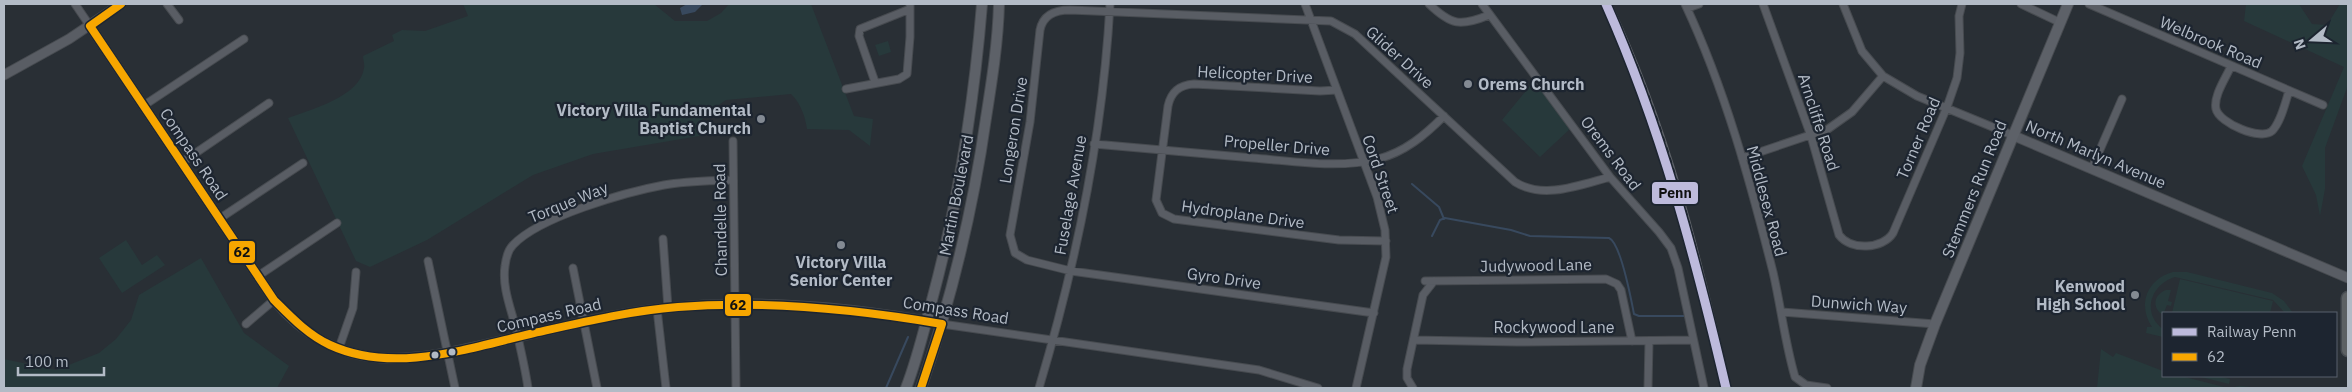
<svg xmlns="http://www.w3.org/2000/svg" width="2352" height="392" viewBox="0 0 2352 392" font-family="'IBM Plex Sans',sans-serif">
<style>
.green{fill:#27393b}
.water{fill:#38495e}
.lines{fill:none;stroke-linecap:round;stroke-linejoin:round}
.stream{stroke:#38495e;stroke-width:2}
.minor-casing{stroke:#474b50;stroke-width:9}
.tertiary-casing{stroke:#474b50;stroke-width:11}
.secondary-casing{stroke:#474b50;stroke-width:12}
.motorway-casing{stroke:#464b51;stroke-width:15}
.minor{stroke:#595d64;stroke-width:7}
.tertiary{stroke:#595d64;stroke-width:9}
.secondary{stroke:#5d6168;stroke-width:10}
.motorway{stroke:#5d6164;stroke-width:12}
.rail-casing{stroke:#5d6167;stroke-width:4}
.rail{stroke:#1d2530;stroke-width:2;stroke-dasharray:5.5;stroke-linecap:butt}
.bus-1-casing{stroke:#1d2530;stroke-width:11}
.bus-1{stroke:#f7a600;stroke-width:8}
.rail-1-casing{stroke:#1d2530;stroke-width:12}
.rail-1{stroke:#bdbadc;stroke-width:9}
.poi-dot{fill:#838a93;stroke:#1d2530;stroke-width:2}
.bus-dot{fill:#b3bbc6;stroke:#1d2530;stroke-width:2}
.labels{text-anchor:middle;dominant-baseline:central;stroke-width:4.5;stroke-linejoin:round;paint-order:stroke}
.street-label{font-size:16px;fill:#b3bbc6;stroke:#1d2530}
.poi-label{font-size:16px;font-weight:bold;fill:#b3bbc6;stroke:#1d2530;text-anchor:end}
.line-badge{stroke:#1d2530;stroke-width:2}
.pale-badge-label{font-size:14px;text-anchor:middle;font-weight:bold;fill:#111}
</style>
<rect width="100%" height="100%" fill="#292f35"/>
<path class="green" d="M463,4H654L675,21H707L721,13L729,4H811L854,116L873,119L870,146L849,130L807,129C805,116 801,104 791,94L726,100L702,116L705,135L593,154L533,175L427,240L370,267L356,261L288,118C310,110 361,96 364,68C365,64 363,60 363,56L394,41L392,35L402,30L425,31L468,16Z
M2246,4H2299L2312,24L2327,25L2340,4H2348V85L2325,148V189L2320,216L2316,195L2302,166L2344,67L2244,21Z
M888,41L891,52L879,56L875,45Z
M1534,81L1571,128L1540,157L1502,120Z
M126,240L142,265L157,255L165,265L122,293L99,258Z
M201,258L244,333L289,366L277,388H4V359L56,370L99,353L116,339L131,320L139,295Z
M2173,272H2187L2272,293L2284,301L2293,313H2285L2273,300L2175,277C2151,284 2141,313 2163,329V337L2146,333L2147,327H2152C2137,305 2147,279 2173,272Z
M2180,279L2273,301L2270,313H2172Z
M2166,290H2171L2168,301L2172,302L2171,306L2167,305L2163,315C2152,308 2153,295 2166,290Z
M2101,349L2113,357L2116,353L2163,371V376H2181L2228,388L2240,386L2259,388H2097Z
M2197,376H2218L2230,379L2229,384Z"/>
<path class="water" d="M687,4H703L695,12L682,15L680,8Z"/>
<g class="lines">
<path class="stream" d="M1412,184L1439,207L1444,219
M1432,236L1440,220L1445,218L1511,230L1530,236L1609,238C1621,243 1631,299 1634,314L1639,316H1685
M886,388L908,337"/>
<defs>
<path id="minor" d="M75,4L90,26
M167,4L179,20
M1305,4L1377,197L1385,230L1386,257L1356,388
M1429,4C1451,25 1460,27 1489,15
M1482,4L1610,177L1659,232L1671,248L1678,268L1704,388
M1685,4C1725,89 1750,181 1773,272C1781,307 1785,343 1795,377L1806,385L1827,388
M1763,4L1811,136L1839,235C1851,251 1883,249 1893,233L1947,107L1957,78L1960,53L1959,16L1962,4
M1843,4L1862,51L1883,76L1917,96L2012,135
M2021,4L2059,22
M2089,4L2323,105
M1688,8L1699,4
M2231,66C2226,78 2213,96 2216,109C2219,123 2261,141 2272,131C2281,122 2285,103 2289,91
M875,82L859,36L860,29L910,9
M846,89L899,79L907,74L910,37V4
M1337,90L1320,91L1194,84C1179,85 1171,92 1168,106L1156,200L1162,213L1174,219L1339,240L1386,241
M143,106L244,39
M733,141L736,388
M1094,144C1147,149 1200,153 1253,158C1294,161 1337,169 1378,159C1405,152 1425,135 1444,116
M1742,158L1828,129L1852,112L1883,76
M181,163L269,103
M2092,168L2122,99
M219,219L303,163
M663,239L668,308
M428,261L455,388
M573,268L597,388
M258,276L337,223
M1425,281L1606,279L1617,284L1621,290L1632,341
M657,309L666,388
M1782,312L1935,324
M1374,313L1071,271L1027,260L1015,253L1010,235L1030,122L1040,30C1043,15 1055,10 1070,10L1331,21L1355,34L1515,182C1543,200 1580,185 1610,177
M246,324L274,300
M942,324L1259,370L1318,388
M1414,340L1517,342L1693,340
M339,348L353,308L356,272
M528,388C525,367 520,346 515,325C510,306 502,286 505,266C506,258 508,250 513,245C539,217 626,192 664,185C686,181 709,181 732,180
M1039,388C1076,264 1103,134 1110,4
M1413,388L1407,378V369L1423,295L1434,281
M1648,388L1649,341"/>
<path id="tertiary" d="M90,26L274,300C345,385 426,358 518,337C571,325 624,311 678,307C766,299 856,308 942,324
M4,75L69,39L121,4
M2012,135L2348,278"/>
<path id="secondary" d="M906,388C917,360 924,330 932,300C958,203 974,104 982,4
M921,388C951,300 973,210 986,118C992,80 998,42 999,4
M1916,388L1920,365L1935,324L2068,4"/>
<path id="motorway" d="M2348,298V350"/>
</defs>
<use href="#minor" class="minor-casing"/>
<use href="#tertiary" class="tertiary-casing"/>
<use href="#secondary" class="secondary-casing"/>
<use href="#motorway" class="motorway-casing"/>
<use href="#minor" class="minor"/>
<use href="#tertiary" class="tertiary"/>
<use href="#secondary" class="secondary"/>
<use href="#motorway" class="motorway"/>
<defs>
<path id="rail" d="M1610,4C1668,126 1700,257 1729,388"/>
</defs>
<use href="#rail" class="rail-casing"/>
<use href="#rail" class="rail"/>
<defs>
<path id="bus-1" d="M90,26L274,300C291,317 308,335 330,345C393,374 466,349 530,334C579,323 628,311 678,307C767,300 855,309 942,324L921,388
M90,26L121,4"/>
</defs>
<use href="#bus-1" class="bus-1-casing"/>
<use href="#bus-1" class="bus-1"/>
<defs>
<path id="rail-1" d="M1606,4C1661,128 1695,256 1726,388"/>
</defs>
<use href="#rail-1" class="rail-1-casing"/>
<use href="#rail-1" class="rail-1"/>
</g>
<g class="poi-dot">
<circle cx="1468" cy="84" r="5"/>
<circle cx="761" cy="119" r="5"/>
<circle cx="841" cy="245" r="5"/>
<circle cx="2135" cy="295" r="5"/>
</g>
<g class="bus-dot">
<circle cx="452" cy="352" r="4.5"/>
<circle cx="435" cy="355" r="4.5"/>
</g>
<g class="labels">
<g class="street-label">
<text transform="translate(2211 42) rotate(23)">Welbrook Road</text>
<text transform="translate(1400 57) rotate(42)">Glider Drive</text>
<text transform="translate(1255 74) rotate(3)">Helicopter Drive</text>
<text transform="translate(1819 122) rotate(72)">Arncliffe Road</text>
<text transform="translate(1013 130) rotate(-81)">Longeron Drive</text>
<text transform="translate(1918 138) rotate(-67)">Torner Road</text>
<text transform="translate(1277 145) rotate(5)">Propeller Drive</text>
<text transform="translate(1611 153) rotate(53)">Orems Road</text>
<text transform="translate(194 154) rotate(56)">Compass Road</text>
<text transform="translate(2096 154) rotate(23)">North Marlyn Avenue</text>
<text transform="translate(1381 174) rotate(71)">Cord Street</text>
<text transform="translate(1974 189) rotate(-68)">Stemmers Run Road</text>
<text transform="translate(956 195) rotate(-79)">Martin Boulevard</text>
<text transform="translate(1070 195) rotate(-80)">Fuselage Avenue</text>
<text transform="translate(1767 201) rotate(75)">Middlesex Road</text>
<text transform="translate(568 202) rotate(-22)">Torque Way</text>
<text transform="translate(1243 214) rotate(8)">Hydroplane Drive</text>
<text transform="translate(720 220) rotate(-91)">Chandelle Road</text>
<text transform="translate(1536 265) rotate(-1)">Judywood Lane</text>
<text transform="translate(1224 278) rotate(8)">Gyro Drive</text>
<text transform="translate(1859 304) rotate(4)">Dunwich Way</text>
<text transform="translate(956 310) rotate(9)">Compass Road</text>
<text transform="translate(549 315) rotate(-13)">Compass Road</text>
<text x="1554" y="327">Rockywood Lane</text>
</g>
<g class="poi-label">
<text x="1478" y="84" text-anchor="start">Orems Church</text>
<text x="751" y="110">Victory Villa Fundamental<tspan x="751" dy="18">Baptist Church</tspan></text>
<text x="841" y="262" text-anchor="middle">Victory Villa<tspan x="841" dy="18">Senior Center</tspan></text>
<text x="2125" y="286">Kenwood<tspan x="2125" dy="18">High School</tspan></text>
</g>
</g>
<g class="line-badge">
<rect x="1651" y="181" width="48" height="24" rx="5" fill="#bdbadc"/>
<rect x="228" y="240" width="28" height="24" rx="5" fill="#f7a600"/>
<rect x="724" y="293" width="28" height="24" rx="5" fill="#f7a600"/>
</g>
<g class="pale-badge-label">
<text x="1675" y="198">Penn</text>
<text x="242" y="257">62</text>
<text x="738" y="310">62</text>
</g>
<rect width="2352" height="392" fill="none" stroke="#b3bbc6" stroke-width="10"/>
<rect x="2162" y="312" width="175" height="65" fill="#1d2530" stroke="#59616c"/>
<rect x="2172" y="328" width="25" height="8" fill="#bdbadc" stroke="#59616c"/>
<text x="2207" y="337" font-size="15" fill="#b3bbc6">Railway Penn</text>
<rect x="2172" y="353" width="25" height="8" fill="#f7a600" stroke="#59616c"/>
<text x="2207" y="362" font-size="15" fill="#b3bbc6">62</text>
<g transform="translate(2312 40) rotate(251)" stroke="#1d2530" stroke-width="4" paint-order="stroke">
<path d="M0-4L9 19L0 12L-9 19Z" fill="#b3bbc6"/>
<text y="-8" font-size="14" font-weight="bold" text-anchor="middle" fill="#b3bbc6">N</text>
</g>
<path d="M18 367v8h86v-8" fill="none" stroke="#b3bbc6" stroke-width="2.5"/>
<text x="25" y="367" font-size="15" fill="#b3bbc6" stroke="#1d2530" stroke-width="4" paint-order="stroke">100 m</text>
</svg>
